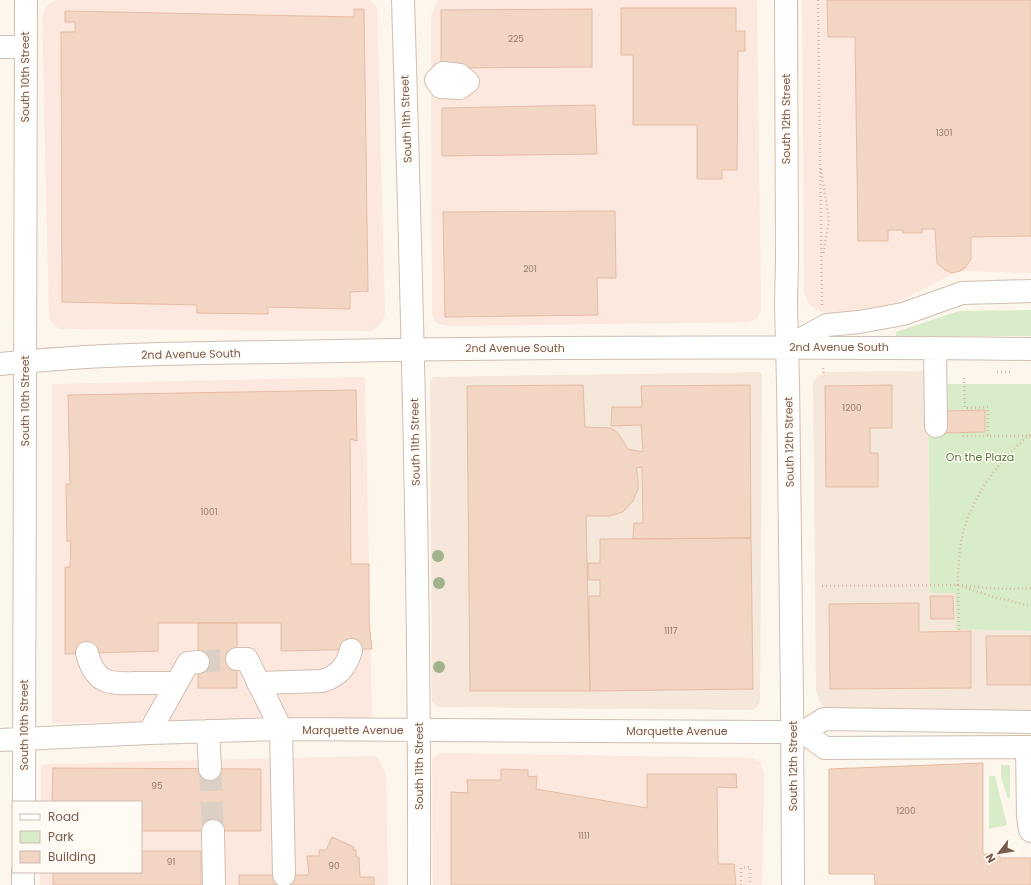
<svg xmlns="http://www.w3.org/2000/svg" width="1031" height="885" viewBox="0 0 1031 885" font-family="Poppins,sans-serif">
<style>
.residential{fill:#f5e8da}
.commercial{fill:#fde8e0}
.green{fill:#d8ecc9}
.building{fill:#f3d5c3;stroke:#e6bba3}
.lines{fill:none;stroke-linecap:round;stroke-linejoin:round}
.minor-tunnel{stroke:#dcd0c4;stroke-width:22;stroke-dasharray:22 11;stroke-linecap:butt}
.minor-casing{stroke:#d1beb0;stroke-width:24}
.path{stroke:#d9b8a5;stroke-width:2.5;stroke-dasharray:1 3;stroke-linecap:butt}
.minor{stroke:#fff;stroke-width:22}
.tree{fill:#a0b28e}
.labels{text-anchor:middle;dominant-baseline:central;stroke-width:3;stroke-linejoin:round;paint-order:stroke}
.number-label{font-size:9px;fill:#987a6a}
.street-label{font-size:11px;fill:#7a5c4d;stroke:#fffaf3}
.park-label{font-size:11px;fill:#537a41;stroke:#fffaf3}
</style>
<rect width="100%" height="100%" fill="#fdf6ec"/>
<path class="residential" d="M927,371L928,384L930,592L956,593V629L1031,631V712L825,708L819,700L816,690L813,383L818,375L827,372Z
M760,372L762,375L760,700L758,706L753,710L437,707L435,705L432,701L430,381L431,379L434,377Z"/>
<path class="commercial" d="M55,0H370L372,1L377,8L385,314L379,325L372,331L61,329L54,326L49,316L42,17L47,5Z
M439,0H757L761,310L757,319L748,322L449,326L436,323L432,315L431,15Z
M802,0H1031V273L959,271L882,310L857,317L818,311L809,304L804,293Z
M365,377L372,719L52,723V384Z
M444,753L752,758L760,762L764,774L762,885H433L432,759L438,754Z
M374,756L380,761L386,774L388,885H40V872H141V802H41V767L44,764Z"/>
<path class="green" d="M1031,310V336H896V332L959,311Z
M928,384H1031V631L956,629L955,593H930Z
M1001,765H1010V797L1008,799L1001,777Z
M989,776H995L1007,825L989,829Z"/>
<path class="building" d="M827,0H1031V236L971,237V259L965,268L960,271L952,273L945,270L937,263L935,229H922V233H903V230H888V241H858L855,37H828Z
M621,8H736V31H745V51H738L737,170H722V179H697V125H633V55H621Z
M354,9H364L368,291L350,292V309L268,307V314L197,313V305L62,302L61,32H75V22H65V11L354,17Z
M592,9V67L441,68V10Z
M595,105L597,154L442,156V108Z
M615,211L616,278H597L598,315L445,317L443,212Z
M583,385L585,427L611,428L618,433L628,449L643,452L641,425L611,426L612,407H642L641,386L750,385L751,538L633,539L634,523H643L642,467L636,468L638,478V489L633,501L623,512L609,516H586L590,691H470L467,386Z
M892,385V428H870V453H878V487H826L825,386Z
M356,390L357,441L350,439L351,564H369V622L372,649L281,651V623H158V651L65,654V567H70L71,541H67L66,484H70L68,395Z
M985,410V432L942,433V411Z
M751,538L753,689L590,691L589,596H600V580H588V563H600V539Z
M930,596H953L954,619H931Z
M919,603V632L971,631V688L830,689L829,604Z
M198,623H237V688H198Z
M986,636H1031V685H987Z
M983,763V854H1000V858H1031V885H875L874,874H829V769Z
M53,768L261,769V831H141V802H52Z
M501,769L528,770V777L537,776L536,789L647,808V774H736L737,788L717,787L718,864H734L736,885H451V792L468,793L467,780H501Z
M332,837L354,847L353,850H356V857H359L360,877H374V885H239V875H309L307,856H319V850H326Z
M141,851H201V885H53V872H141Z"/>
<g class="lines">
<path class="minor-tunnel" d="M198,662L237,659
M210,769L213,831"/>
<defs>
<path id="minor" d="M403,0C412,295 420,590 419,885
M786,0L787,259L786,304L788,383L792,699L793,885
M0,47H25
M443,73L460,75L468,82L460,88L441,87L436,80Z
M789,346L827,325L859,322L903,314L962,293L1031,291
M935,348L936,426
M0,364C112,352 224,353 337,351C568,346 800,347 1031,349
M87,653C95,684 109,684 136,683C150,683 163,683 177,683
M237,659H247L281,729L284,875
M258,683L322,681C339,676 347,666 351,650
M208,731L210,769
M803,732L824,719L1031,722
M149,733L188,663L198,662
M0,740L149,733L281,729L761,732H803L825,748L1031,747
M1027,747L1028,816L1030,830L1031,831
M24,802L26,0
M213,831L214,885
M23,872V885"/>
</defs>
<use href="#minor" class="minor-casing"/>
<path class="path" d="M818,0L822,305
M821,169L829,220L823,255
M823,368L824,376
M997,372H1010
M964,378L965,408L988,407V436H1031
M964,432L963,436H988
M958,585C958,568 959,550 963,533C973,495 1000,458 1031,434
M958,585L994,597L1031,606
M962,585C985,588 1008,590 1031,588
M822,586L958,585L959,631
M741,885V868L750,867V885"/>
<use href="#minor" class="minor"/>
</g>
<g class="tree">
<circle cx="438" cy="556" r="6"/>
<circle cx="439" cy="583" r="6"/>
<circle cx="439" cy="667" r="6"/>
</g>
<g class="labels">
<g class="number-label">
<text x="516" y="39">225</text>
<text x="944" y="133">1301</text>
<text x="530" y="269">201</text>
<text x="852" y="408">1200</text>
<text x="209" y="512">1001</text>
<text x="671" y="631">1117</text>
<text x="157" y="786">95</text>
<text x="906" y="811">1200</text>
<text x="584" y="836">1111</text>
<text x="171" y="862">91</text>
<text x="334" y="866">90</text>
</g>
<g class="street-label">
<text transform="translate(25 77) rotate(-90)">South 10th Street</text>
<text transform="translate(406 119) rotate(-92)">South 11th Street</text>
<text transform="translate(786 119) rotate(-90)">South 12th Street</text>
<text x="839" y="347">2nd Avenue South</text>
<text x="515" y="348">2nd Avenue South</text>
<text transform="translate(191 354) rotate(-1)">2nd Avenue South</text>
<text transform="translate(25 401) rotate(-90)">South 10th Street</text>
<text transform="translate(415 442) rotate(-91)">South 11th Street</text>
<text transform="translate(789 442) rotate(-91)">South 12th Street</text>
<text transform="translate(24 725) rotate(-90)">South 10th Street</text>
<text x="353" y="730">Marquette Avenue</text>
<text x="677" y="731">Marquette Avenue</text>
<text transform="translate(419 766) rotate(-90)">South 11th Street</text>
<text transform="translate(793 766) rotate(-90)">South 12th Street</text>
</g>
<g class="park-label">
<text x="980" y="457">On the Plaza</text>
</g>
</g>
<rect x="12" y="801" width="130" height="72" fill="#fffaf3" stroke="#cabbb1"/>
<rect x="20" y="814" width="20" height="6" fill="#ffffff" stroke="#cabbb1"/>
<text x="48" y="821" font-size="12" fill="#7a5c4d">Road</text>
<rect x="20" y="831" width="20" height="12" fill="#d8ecc9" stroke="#cabbb1"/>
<text x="48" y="841" font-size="12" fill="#7a5c4d">Park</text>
<rect x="20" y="851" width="20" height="12" fill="#f3d5c3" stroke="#cabbb1"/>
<text x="48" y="861" font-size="12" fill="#7a5c4d">Building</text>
<g transform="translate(999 853) rotate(239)" stroke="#fffaf3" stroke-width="3" paint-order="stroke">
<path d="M0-3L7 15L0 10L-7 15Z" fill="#7a5c4d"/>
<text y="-6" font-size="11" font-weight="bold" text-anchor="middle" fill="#7a5c4d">N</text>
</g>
</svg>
